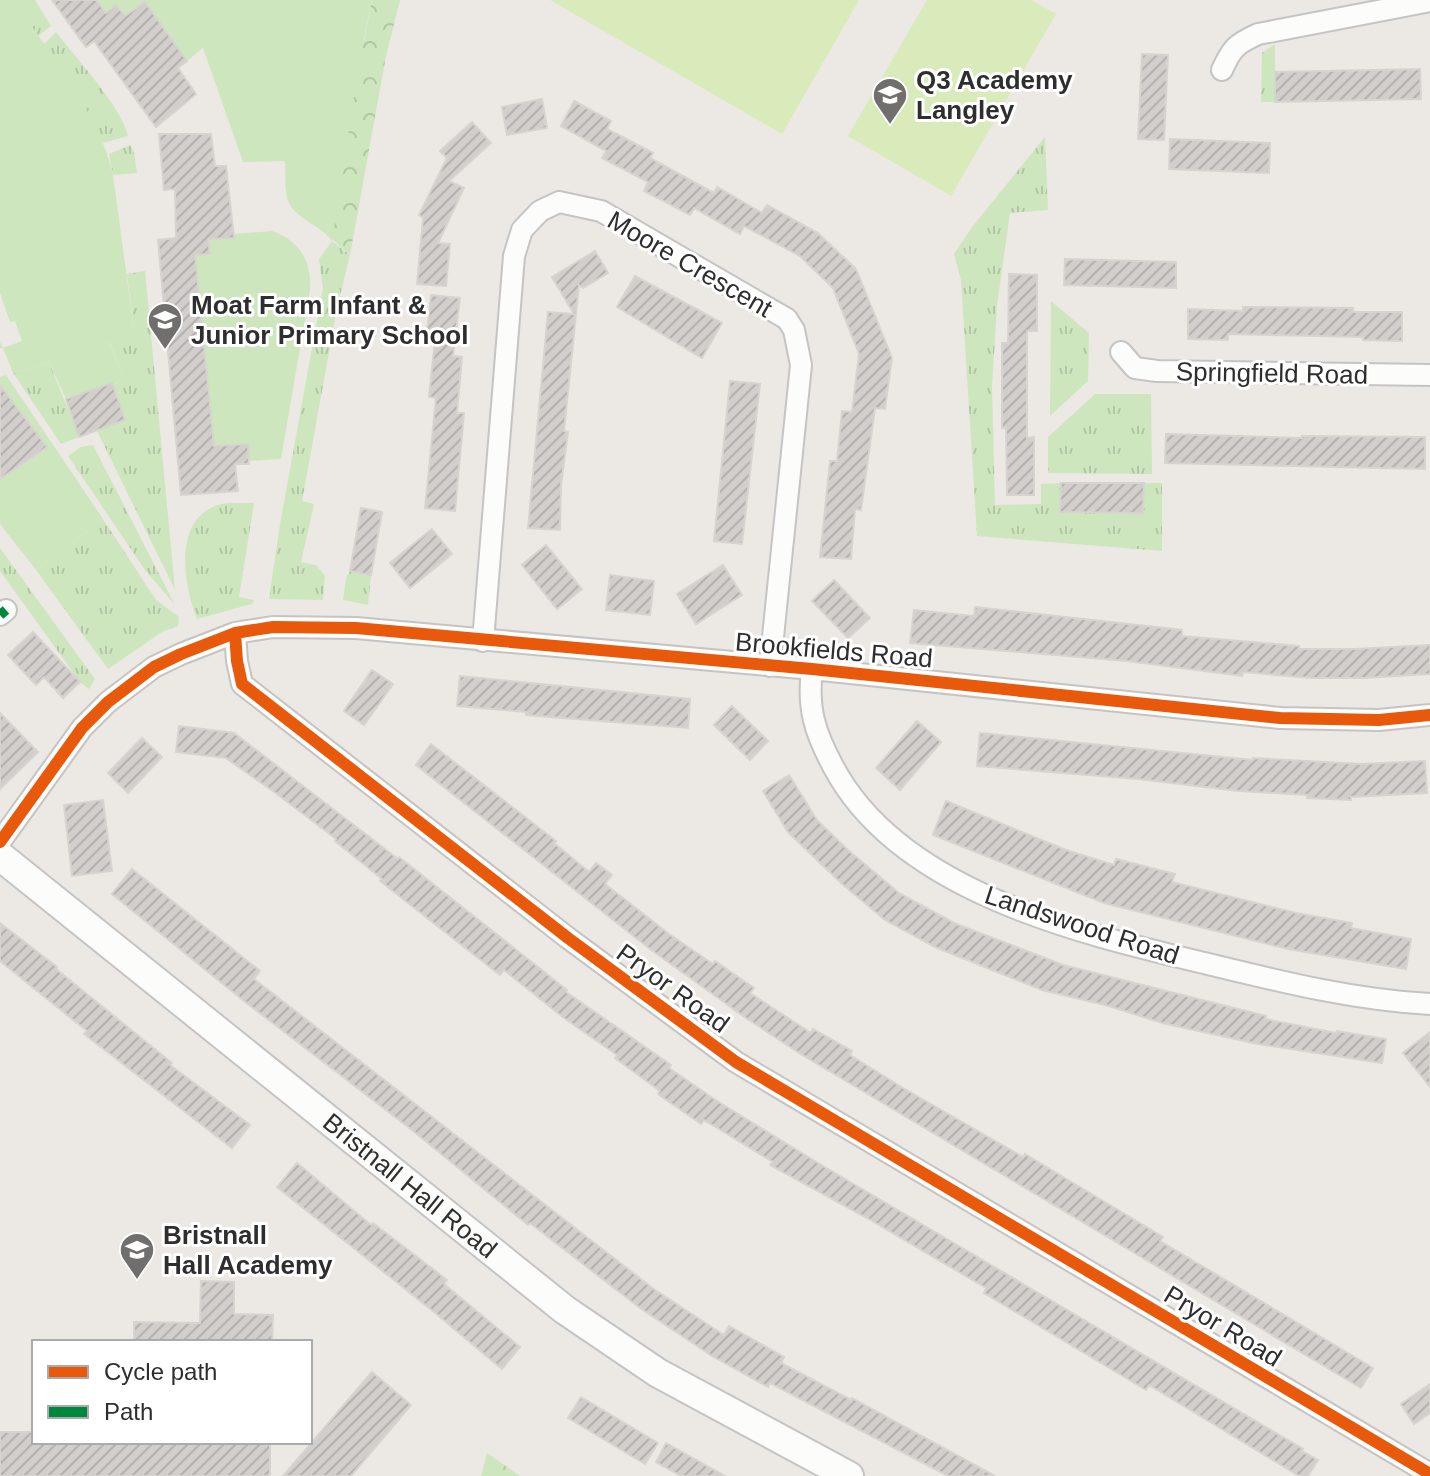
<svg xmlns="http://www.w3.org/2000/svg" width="1430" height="1476" viewBox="0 0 1430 1476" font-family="Helvetica,sans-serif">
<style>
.grass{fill:url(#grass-tufts)}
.forest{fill:url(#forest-crowns)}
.park{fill:#cee6be}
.pitch{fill:#d9eabb}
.building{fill:url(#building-hatch);stroke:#d7d4d0;stroke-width:2}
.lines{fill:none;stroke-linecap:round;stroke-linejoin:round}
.street-casing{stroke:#c5c4c5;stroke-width:24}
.secondary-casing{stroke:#c5c4c5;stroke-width:32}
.street{stroke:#fcfcfb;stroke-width:20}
.secondary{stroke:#fcfcfb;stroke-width:28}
.quiet{stroke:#00873e;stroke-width:10;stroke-dasharray:20 10;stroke-linecap:butt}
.cycleway-casing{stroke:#fff;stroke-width:17}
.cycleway{stroke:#e8590c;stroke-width:12}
.labels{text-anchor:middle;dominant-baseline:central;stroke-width:6;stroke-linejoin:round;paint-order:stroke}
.poi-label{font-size:26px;font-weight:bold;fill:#2e2e2e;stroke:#fff;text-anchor:start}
.street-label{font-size:26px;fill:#2e2e2e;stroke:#fff}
</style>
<defs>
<pattern id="grass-tufts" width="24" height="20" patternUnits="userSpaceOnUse" patternTransform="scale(2)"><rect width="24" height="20" fill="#cee6be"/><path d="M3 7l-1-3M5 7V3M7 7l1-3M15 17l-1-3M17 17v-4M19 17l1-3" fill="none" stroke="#b1c6a4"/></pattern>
<pattern id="forest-crowns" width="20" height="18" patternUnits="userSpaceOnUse" patternTransform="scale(2)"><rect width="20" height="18" fill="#cee6be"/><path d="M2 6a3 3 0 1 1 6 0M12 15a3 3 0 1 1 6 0" fill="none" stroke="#b1c6a4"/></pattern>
<pattern id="building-hatch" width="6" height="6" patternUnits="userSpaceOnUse" patternTransform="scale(2)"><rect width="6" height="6" fill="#d1cecb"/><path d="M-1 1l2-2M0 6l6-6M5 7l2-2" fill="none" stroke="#b4b1af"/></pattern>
</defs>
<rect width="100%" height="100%" fill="#ece8e4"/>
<path class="grass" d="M15,0H35L51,26L37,37Z
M56,32C75,57 122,107 128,136L103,143L44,44Z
M1275,44V102H1261L1262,53Z
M1045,137L1048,210L1010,213L997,305L992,387L995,505L1041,504V484L1061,483V512L1143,513L1144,483H1162V551L977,536L961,280L954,254L972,227Z
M130,145L134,152L137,173L113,175L109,154Z
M332,241L350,255L337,308L302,501L314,504L301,562L316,565L325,576L323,600L269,599L280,524L323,288L319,259Z
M145,271L175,590L97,431L125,420L113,386L123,377L109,341L134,330L127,274Z
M1051,301L1089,333L1088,381L1050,416Z
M49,362L79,437L61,444L13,373Z
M1095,394H1151L1152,474L1048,473V437Z
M93,445L175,605L145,570L68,456L81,447Z
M227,503H254L239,597L254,600L252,604L197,619C182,581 172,511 227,503Z
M103,519L156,600L179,617L178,626L162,632L108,669L36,570Z
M0,548L95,679L89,689L80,682L0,571Z
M350,571L371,575L368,605L343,600L346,578Z"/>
<path class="forest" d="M372,0H400L386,56L350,255L323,231L293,208L288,199L285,161L364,41Z
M487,1453L520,1476H481Z"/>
<path class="park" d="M0,0H15C47,52 101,116 113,175L134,330L109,342L123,377L113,386L112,383L66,399L49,362L13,373L3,348H0V342L3,348L22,341L15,321L10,322L0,293Z
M96,0H372L360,57L332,241C321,225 295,219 288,201C284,189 286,173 285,161L243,162L203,48L187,61L145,3L125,16L116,5L106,13Z
M272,231C299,240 312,261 310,290L281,459L249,461L247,444L214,446L195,255L209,254L208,239L233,238V234Z
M6,375L103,519L36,570L0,524V479L46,447L0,394V377Z"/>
<path class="pitch" d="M550,0H859L782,134Z
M927,0H1031L1056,14L951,196L848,136Z"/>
<path class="building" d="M52,0H96L106,13L116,5L125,16L145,2L187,61L178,68L196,94L156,127L94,41L86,47Z
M1142,54L1168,55L1164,140L1138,139Z
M1420,69L1421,99L1275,102V72Z
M542,99L547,128L507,135L502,107Z
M574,101L611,121L607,129L653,153L650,158L714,193L717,187L762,213L767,205L818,233L856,269L892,358L885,409L875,408L861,510L855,509L851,559L820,557L830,461H837L842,411L852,412L859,354L833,288L800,256L744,226L740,234L694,208L690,215L644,191L648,182L602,158L606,151L561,126Z
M472,122L491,143L449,181L464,188L438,243L450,244L446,286L417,284L423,218L419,215L447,158L440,151Z
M159,134H211L215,166H226L234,238L208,239L210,254L195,255L214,446L248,444L249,464H235L238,491L181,495L158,240L176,238L175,189L164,190Z
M1170,139L1270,143L1269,173L1169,169Z
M595,251L608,273L583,288L579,285L564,431L568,432L561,485L560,530L528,528L548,312L574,314L552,277Z
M1065,259L1176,262V288L1064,285Z
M1009,274L1037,275V331H1027V438L1034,437V495H1007L1006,428H1002V343H1008Z
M635,276L722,323L702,358L617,307Z
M431,295L460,298L453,356L462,357L457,413H464L455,511L425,508L436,398L429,397L435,340L426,339Z
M1243,307L1353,308V312H1402V341L1363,340V337L1228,334V340L1188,339V309L1243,311Z
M730,381L760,384L742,544L714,541Z
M112,383L125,420L79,437L66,399Z
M0,385L47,447L0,479Z
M1166,434L1302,438V436L1425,437V469L1165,463Z
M1061,483H1144L1143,513L1060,512Z
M361,508L382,512L371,575L350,571Z
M432,529L452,554L410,588L390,563Z
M546,545L582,589L557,609L522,565Z
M723,565L742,595L696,624L677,594Z
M610,575L654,581L650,615L606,610Z
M834,580L870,618L848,638L812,601Z
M975,607L1182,630V636L1299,646V649H1355L1430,645V674L1364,678H1310L1243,672L1242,676L1127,661L910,643L914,610L974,616Z
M33,632L80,682L63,698L44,677L36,685L8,655Z
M372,670L393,684L364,725L344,711Z
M460,676L690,699L688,728L526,715V712L457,706Z
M732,706L768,741L750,760L714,725Z
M0,713L38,752L0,789Z
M917,721L941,742L900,790L876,768Z
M179,726L234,733L398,859L399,857L567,990L566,992L671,1065L669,1068L717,1101L823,1166L1303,1449L1302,1451L1318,1460L1308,1476H1299L1149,1385L1146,1390L984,1293L986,1288L867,1218L770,1165L773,1162L704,1120L701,1124L658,1094L660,1091L615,1058L617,1055L564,1018L504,970L500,975L464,947L380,881L382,879L335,841L336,839L277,794L226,758L176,752Z
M980,733L1253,760V758L1361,764L1425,761L1427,793L1351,797V800L1307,798V795L1239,791L1138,779L977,766Z
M142,738L162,757L128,793L108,773Z
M431,744L556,841L554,843L589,872L596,863L612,875L605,884L669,934L713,964L715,961L754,988L750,993L811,1033L813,1029L852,1051L850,1055L903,1088L1023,1157L1025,1154L1163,1237L1160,1241L1373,1368L1361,1388L799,1053L746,1018L650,949L416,765Z
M789,775L817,820L849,851L899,893L954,923L1063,965L1266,1016L1265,1019L1336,1033L1337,1031L1386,1039L1382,1063L1258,1044L1162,1023L1109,1006L1042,990L935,947L885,920L841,883L788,832L763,791Z
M103,800L112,871L72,876L64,805Z
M946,801L1066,850L1114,865L1116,859L1175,874L1172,882L1296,913L1352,923L1351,928L1411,939L1406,969L1288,949L1104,903L933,835Z
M132,869L260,971L254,979L655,1290L724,1335L729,1326L784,1357L781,1363L851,1400L852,1398L995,1476H948L770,1383L768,1387L712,1356L640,1308L530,1223L528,1225L412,1130L244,1001L112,894Z
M0,923L57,967L56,969L172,1063L170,1065L250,1125L232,1148L84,1034L87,1031L0,961Z
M1430,1032V1087L1403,1053Z
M297,1163L371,1225L373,1223L447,1280L444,1284L520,1347L502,1369L434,1312L277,1187Z
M201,1281L234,1282V1314L273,1315L272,1342L134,1341V1322L200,1323Z
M372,1372L411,1405L351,1476H283Z
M1430,1384V1413L1414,1424L1401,1404Z
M581,1397L658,1443L645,1464L568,1418Z
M0,1432H34V1442H270V1476H0Z
M666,1443L725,1476H681L656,1462Z"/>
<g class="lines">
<defs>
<path id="street" d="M1222,70C1232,48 1236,44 1258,34L1430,1
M1121,352L1135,368L1157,371L1430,375
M0,615L6,610
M235,633L237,661L242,684L568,938L736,1062L1430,1474
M483,641L514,256L522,230L540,211L559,202L601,211L787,319L794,330L801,365L770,666
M812,669C807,709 815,733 834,768C900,891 1078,933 1204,963C1278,981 1353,1000 1430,1004
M0,842L82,728L108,702L154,667L181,654L235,633L273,627L356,628L812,669L1280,718L1379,720L1430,715"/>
<g id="secondary">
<path id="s1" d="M0,856L565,1310L658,1373L849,1476"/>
</g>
</defs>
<use href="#street" class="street-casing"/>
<use href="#secondary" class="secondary-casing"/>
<use href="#street" class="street"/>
<use href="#secondary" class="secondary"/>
<path class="quiet" d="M0,615L6,610"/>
<defs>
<path id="cycleway" d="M235,633L237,661L242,684L568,938L736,1062L1430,1474
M0,842L82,728L108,702L154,667L181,654L235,633L273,627L356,628L812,669L1280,718L1379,720L1430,715"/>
</defs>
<use href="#cycleway" class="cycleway-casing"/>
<use href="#cycleway" class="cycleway"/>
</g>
<defs>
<symbol id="school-pin" viewBox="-11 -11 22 30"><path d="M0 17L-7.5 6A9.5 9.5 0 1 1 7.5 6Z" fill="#706f6e" stroke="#fff"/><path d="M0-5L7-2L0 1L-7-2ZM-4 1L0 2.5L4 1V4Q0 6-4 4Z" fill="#fff"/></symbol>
</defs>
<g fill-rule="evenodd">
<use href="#school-pin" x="870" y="75" width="40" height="54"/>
<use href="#school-pin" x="145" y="300" width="40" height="54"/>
<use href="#school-pin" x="117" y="1230" width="40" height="54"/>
</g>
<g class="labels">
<g class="poi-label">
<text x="916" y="80">Q3 Academy<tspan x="916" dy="30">Langley</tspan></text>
<text x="191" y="305">Moat Farm Infant &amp;<tspan x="191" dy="30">Junior Primary School</tspan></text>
<text x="163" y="1235">Bristnall<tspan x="163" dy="30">Hall Academy</tspan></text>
</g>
<g class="street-label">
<text transform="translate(690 264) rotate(30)">Moore Crescent</text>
<text transform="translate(1272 373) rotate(1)">Springfield Road</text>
<text transform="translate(834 650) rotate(5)">Brookfields Road</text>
<text transform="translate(1082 925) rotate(18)">Landswood Road</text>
<text transform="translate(673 988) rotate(36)">Pryor Road</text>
<text stroke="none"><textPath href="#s1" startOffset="526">Bristnall Hall Road</textPath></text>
<text transform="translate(1223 1326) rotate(31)">Pryor Road</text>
</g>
</g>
<rect x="32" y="1340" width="280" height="104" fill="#ffffff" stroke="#ababab" stroke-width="2"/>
<rect x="48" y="1366" width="40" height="12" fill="#e8590c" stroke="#ababab" stroke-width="2"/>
<text x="104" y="1380" font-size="24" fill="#2e2e2e">Cycle path</text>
<rect x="48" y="1406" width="40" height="12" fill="#00873e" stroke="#ababab" stroke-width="2"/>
<text x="104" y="1420" font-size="24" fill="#2e2e2e">Path</text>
</svg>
